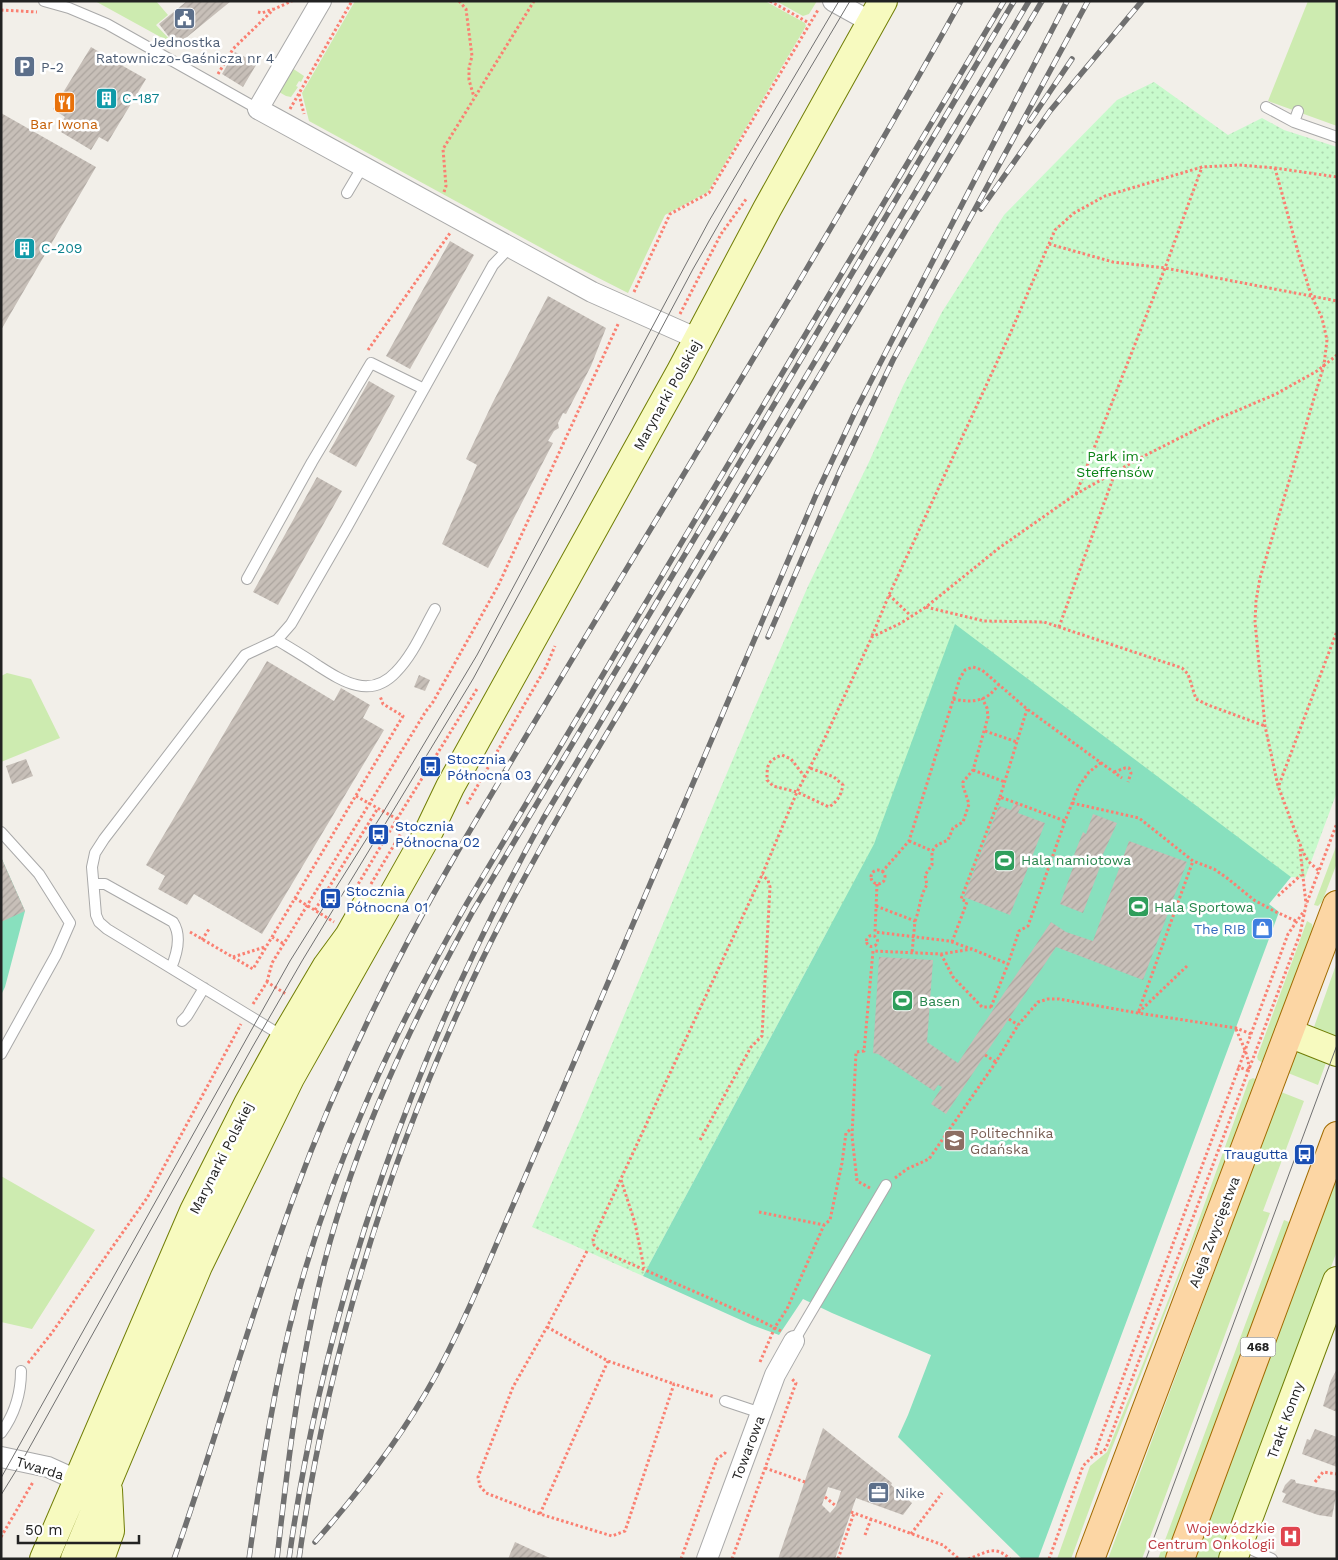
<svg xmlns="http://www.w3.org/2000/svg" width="1338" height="1560" viewBox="0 0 1338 1560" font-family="'Work Sans',sans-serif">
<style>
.grass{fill:#cdebb0}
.park{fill:url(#park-dots)}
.pitch{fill:#88e0be}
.building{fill:url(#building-hatch);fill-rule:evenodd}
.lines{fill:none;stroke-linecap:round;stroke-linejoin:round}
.lane-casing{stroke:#a9a9a9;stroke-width:12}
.street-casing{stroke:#a9a9a9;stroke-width:22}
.secondary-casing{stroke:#707d05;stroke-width:30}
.primary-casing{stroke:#a06b00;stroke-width:30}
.path{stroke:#fa8072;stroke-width:3;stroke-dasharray:2.5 2.5;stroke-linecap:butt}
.lane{stroke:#fff;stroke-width:10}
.street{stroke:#fff;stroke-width:20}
.secondary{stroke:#f7fabf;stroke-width:28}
.primary{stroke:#fcd6a4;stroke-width:28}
.tram{stroke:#707070;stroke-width:1}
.rail-casing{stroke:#707070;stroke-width:5.5}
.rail{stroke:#fff;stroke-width:4;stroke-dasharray:11;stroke-linecap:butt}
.labels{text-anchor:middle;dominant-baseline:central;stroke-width:5;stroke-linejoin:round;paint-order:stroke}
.shield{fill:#fff;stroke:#646464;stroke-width:1}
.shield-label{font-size:12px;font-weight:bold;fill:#222}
.service-label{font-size:14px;fill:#4e5e75;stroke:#fff;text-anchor:start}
.culture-label{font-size:14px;fill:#0d838f;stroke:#fff;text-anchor:start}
.food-label{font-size:14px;fill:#c56008;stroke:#fff}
.street-label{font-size:14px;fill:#222;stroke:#fff}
.park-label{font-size:14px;fill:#0c8416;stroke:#fff}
.transit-label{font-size:14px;fill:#164399;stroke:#fff;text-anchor:start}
.leisure-label{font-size:14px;fill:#27864d;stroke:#fff;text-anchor:start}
.shop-label{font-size:14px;fill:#366cbe;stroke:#fff;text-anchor:end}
.education-label{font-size:14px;fill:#785e54;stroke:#fff;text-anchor:start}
.health-label{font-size:14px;fill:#be3a42;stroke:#fff;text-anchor:end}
</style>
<defs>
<pattern id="park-dots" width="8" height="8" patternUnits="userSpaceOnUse" patternTransform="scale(1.25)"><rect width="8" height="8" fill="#c8facc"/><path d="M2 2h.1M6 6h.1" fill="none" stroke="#acd6af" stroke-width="1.8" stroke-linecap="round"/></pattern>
<pattern id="building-hatch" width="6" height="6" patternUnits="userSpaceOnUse" patternTransform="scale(1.25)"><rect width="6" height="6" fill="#c7bfb8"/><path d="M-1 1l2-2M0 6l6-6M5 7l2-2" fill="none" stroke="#aba49e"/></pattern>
</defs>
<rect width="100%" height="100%" fill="#f2efe9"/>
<path class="grass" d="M95,1H156L168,15L156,25L175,45Z
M355,1H765L805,23L806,26L708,192L665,215L628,293L567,262L309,121L302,93Z
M776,1H817L809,14L803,16Z
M1308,1H1337V126L1268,101Z
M292,68L304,76L301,82L299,81L296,86L298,87L291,97L286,96L279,92Z
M7,673L31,679L60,738L1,762V676Z
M1337,844V863L1322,902L1318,906L1314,905Z
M1307,921L1312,924L1313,930L1263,1063L1258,1060L1257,1057Z
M1337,962V1037L1334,1044L1315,1030L1314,1027Z
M1297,1050L1327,1060L1318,1085L1288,1073Z
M1253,1078L1257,1080L1110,1453L1071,1559H1057L1090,1466L1107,1452L1138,1376L1188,1250L1249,1080Z
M1281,1092L1304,1101L1263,1211L1270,1213L1142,1559H1108Z
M1337,1173V1251L1223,1559H1195Z
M1,1176L95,1230L32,1329L1,1322Z
M1284,1220L1294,1224L1227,1395L1166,1559H1158Z"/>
<path class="park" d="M1154,82L1228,135L1262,118L1284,130L1337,147V792L1305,878L1291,877L828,930L643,1276L532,1227L581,1117L755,707L809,584L869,462L903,386L942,312L1004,215L1117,100Z"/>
<path class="pitch" d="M955,624L1291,877L1269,904L1279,912L1038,1559H1022L898,1437L908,1415L931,1355L832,1313L803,1299L779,1335L752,1325L643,1276L874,844Z
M1,857L25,911L5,987L1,995Z"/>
<path class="building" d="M187,1H231L176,46L159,24Z
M91,47L116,62L118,59L125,63L123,66L146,79L108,142L99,137L91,150L61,132L65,125L70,128L71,125L63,120L65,117L53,109Z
M235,52L249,59L251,55L259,60L243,87L222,74Z
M1,113L96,167L1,330Z
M450,241L474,255L410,369L386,356Z
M548,296L606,328L591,366L566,414L563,413L558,423L559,428L554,431L548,441L553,443L488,568L442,544L477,465L466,459L492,404Z
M369,381L395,396L356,467L329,452Z
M317,477L342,491L278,605L253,592Z
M267,661L334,701L341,688L365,702L370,705L363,718L384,730L262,934L194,894L187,905L158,889L165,876L146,865Z
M419,675L430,680L425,691L414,687Z
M26,759L33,776L12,784L6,766Z
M1014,803L1021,806L1018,813L1045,823L1010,915L964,897L999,806L1011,810Z
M1093,814L1117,823L1099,863L1101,864L1083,913L1060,904L1077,856L1074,855L1083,832L1086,834Z
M1129,841L1187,862L1143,980L1056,947L946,1114L931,1104L942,1087L938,1085L934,1091L878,1054L873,1053L879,957L933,960L927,1042L958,1063L1051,922L1066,932L1093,941Z
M1,857L25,911L1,922Z
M1337,1369V1412L1323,1406L1331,1380Z
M823,1428L892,1483L891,1485L912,1503L903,1515L856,1498L835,1559H778ZM828,1487L841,1491L836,1506L830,1513L822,1505Z
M1315,1429L1337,1437V1467L1302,1454L1307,1439L1310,1440Z
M1291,1479L1295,1480L1296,1483L1337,1491L1332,1517L1318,1515L1282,1502L1286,1494L1282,1492L1285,1485Z
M515,1542L552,1559H508Z"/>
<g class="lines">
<defs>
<path id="lane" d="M44,1L69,8L107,24L258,109
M1266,107L1294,122L1337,137
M1294,122L1298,111
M347,193L363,166
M247,579L312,462L371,363L424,389
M277,640L291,624L347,527L493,265L511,246
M1,832L39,874L70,923L56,955L1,1054
M94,884H105L173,922C182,936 177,954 171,968
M182,1021L187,1016L204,988
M284,1037L107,929L99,922L96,915L92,867L95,853L104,839L245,655L277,640C290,648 304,656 317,665C342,681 370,700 396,672C413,655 423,630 435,609
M794,1341L886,1185
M725,1401L761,1413
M1,1433C15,1414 21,1395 21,1371
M1240,1544L1272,1559"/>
<path id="street" d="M321,1L258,109L592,292L698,339
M833,1L871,22
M1,1457L48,1467L79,1481
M707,1559L775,1375L794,1341"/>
<path id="secondary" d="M1289,1033L1337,1052
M44,1559L194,1211L248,1104L285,1037L327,966L349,936L367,904
M75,1559L198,1266L290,1078L427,835L450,787L681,371L767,209L883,1
M100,1559L110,1531L108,1490
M1233,1559L1337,1281"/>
<path id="primary" d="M1090,1559L1337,905
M1180,1559L1337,1136"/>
</defs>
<use href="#lane" class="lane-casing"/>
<use href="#street" class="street-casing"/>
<use href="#secondary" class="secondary-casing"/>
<use href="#primary" class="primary-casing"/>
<path class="path" d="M459,1L466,9L472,56L469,68V80L474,97
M770,1L809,23
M1,10L37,12
M258,12L262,13L273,9
M218,74L233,49L274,9L292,1
M299,94L304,114
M290,109L352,1
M1275,168L1298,252L1311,295L1322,318L1327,340L1324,365L1260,578L1256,601L1255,622L1265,726L1278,786L1303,852L1308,861L1319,871
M444,192L446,186L443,149L534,1
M1049,244L1113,262L1165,268L1337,301
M634,292L670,214L709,193L818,10
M680,314L721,234L747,198
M368,350L450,233
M1076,494L1165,268L1202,167
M889,595L911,616
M926,607L984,621L1044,622L1182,668L1188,674L1196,699L1208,705L1265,726
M1059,627L1115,473
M872,636L889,595L1010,334L1055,230L1074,213L1105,196L1202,167L1239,165L1275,168L1337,177
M953,699C973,703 987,702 999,684
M985,731L1017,742
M973,770L1005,782
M1114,772L1125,768H1129L1131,773L1128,782
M805,777L791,759L782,755C767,761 767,765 767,780L773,786L797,792L829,807C838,801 841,795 843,785L834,777L810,768
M1279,785L1337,631
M356,796L397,819L357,886
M1000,797L1027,709
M1072,803L1139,818L1193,861L1214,869L1227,878L1254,900L1274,911L1296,921
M467,804L546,667L555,646
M397,819L477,689
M909,841L932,851
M1300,849L1306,904
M871 877a7 7 0 1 1 14 0a7 7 0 1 1-14 0Z
M882,872L909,841L960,678L965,670L973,667L982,670L1027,709L1122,778
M371,884L407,823
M877,884L875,932L949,941L972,949
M1278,896L1301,875
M295,898L334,922
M876,906L915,921L912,953
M315,910L378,808
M915,921C920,909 920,895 927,885L925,875L932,865V851L937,845L948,840L953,828L963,822L969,804L963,786V782L973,770L988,717L987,708L982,698
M190,932L253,969L403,716L383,704L380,696
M866.5 941a5.5 5.5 0 1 1 11 0a5.5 5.5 0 1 1-11 0Z
M272,937L284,944
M202,940L209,929
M952,942L967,902L961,899L1000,797L1065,821
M941,954L953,977L982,1007H991L993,1009
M233,957L265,947
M1187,966L1138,1013L1193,861
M267,982L272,963L426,711L433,702L498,586L619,322
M253,1004L267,982L286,994
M991,1007L1008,964
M1009,1019L1018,1025
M1236,1029C1242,1044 1249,1055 1249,1071L1239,1067L1251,1034L1288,934L1304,911
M985,1055L996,1062
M700,1140L751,1047L762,1036L770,887L768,880L762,875
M895,1178L907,1169L929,1159L996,1062L1018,1025L1038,1002L1048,999H1059L1138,1013L1236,1028L1251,1034
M621,1180L635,1223L644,1268
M870,1188L857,1181L852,1136L856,1052L864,1051L873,951L941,954L972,949L1008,964L1019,931L1028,926L1065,821L1079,786L1089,772L1102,762
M759,1212L824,1225L830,1220L842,1163L846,1133L851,1129
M587,1251L547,1327L513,1387L478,1477L480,1486L486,1493L540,1514L612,1536L625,1531L674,1384L715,1397
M547,1327L608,1361L674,1384
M781,1331L757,1319L599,1250L594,1245L593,1239L762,875L797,792L822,744L872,637L901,623L926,607L999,548L1076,494L1142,457L1215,420L1276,394L1317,371L1337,355
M760,1362L775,1327L787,1309L824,1225
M28,1363L51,1334L147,1198L241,1024
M1095,1454L1103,1452L1106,1448L1300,934L1306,905L1337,823
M765,1468L805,1482
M1315,1482L1323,1472L1337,1474
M825,1497L836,1506
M851,1512L943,1545L959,1559
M540,1514L608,1361
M911,1534L942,1493
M865,1535L871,1519
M1,1537L33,1482
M681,1559L717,1459L725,1453L727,1450
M732,1559L796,1383L792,1379
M838,1559L854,1513
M968,1559C986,1553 994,1544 1010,1559
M1049,1559L1083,1466L1095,1454L1097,1447L1239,1067"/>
<use href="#lane" class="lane"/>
<use href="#street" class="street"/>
<use href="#secondary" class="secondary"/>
<use href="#primary" class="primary"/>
<path class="tram" d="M1,1478L290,961L384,811L477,655L709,221L839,1
M1,1495L22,1461L253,1046L302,961L473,679L577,487L693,269L755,161L850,1
M1146,1559L1337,1045"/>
<defs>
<path id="rail" d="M1030,121L1072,59
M981,209L1050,111L1142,1
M768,637L840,471L893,360L1088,1
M315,1542C361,1490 403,1435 436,1375C453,1343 468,1311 482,1278L816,495L856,410L1067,1
M174,1559C216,1439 250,1316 294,1196C337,1078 392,965 455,856C623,570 800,290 961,1
M249,1559C261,1471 274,1384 297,1298C335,1157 395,1030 467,903L1004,1
M277,1559C288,1460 300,1361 324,1264C356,1139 411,1023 473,911L1014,1
M289,1559C325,1298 416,1048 543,819L1029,1
M299,1559C328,1351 392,1147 483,958C513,896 547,836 581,777L1042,1"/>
</defs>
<use href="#rail" class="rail-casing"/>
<use href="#rail" class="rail"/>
</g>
<defs>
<symbol id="civic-square" viewBox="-11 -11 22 22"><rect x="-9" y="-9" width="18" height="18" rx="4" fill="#5c6f8a" stroke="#fff"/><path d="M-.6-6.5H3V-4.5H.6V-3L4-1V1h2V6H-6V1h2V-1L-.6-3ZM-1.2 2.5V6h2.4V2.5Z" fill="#fff"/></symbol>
<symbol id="parking-square" viewBox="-11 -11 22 22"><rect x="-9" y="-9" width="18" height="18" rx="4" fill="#5c6f8a" stroke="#fff"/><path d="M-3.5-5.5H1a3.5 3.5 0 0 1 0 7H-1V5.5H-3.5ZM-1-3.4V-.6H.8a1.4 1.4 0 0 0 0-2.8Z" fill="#fff"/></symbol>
<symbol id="building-square" viewBox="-11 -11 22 22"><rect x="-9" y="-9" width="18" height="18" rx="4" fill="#0f9aa8" stroke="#fff"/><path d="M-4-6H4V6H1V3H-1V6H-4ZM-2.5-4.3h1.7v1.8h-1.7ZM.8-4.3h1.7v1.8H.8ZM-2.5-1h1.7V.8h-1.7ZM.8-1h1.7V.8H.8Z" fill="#fff"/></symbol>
<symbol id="restaurant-square" viewBox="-11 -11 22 22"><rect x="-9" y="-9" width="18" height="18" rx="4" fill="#e8710a" stroke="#fff"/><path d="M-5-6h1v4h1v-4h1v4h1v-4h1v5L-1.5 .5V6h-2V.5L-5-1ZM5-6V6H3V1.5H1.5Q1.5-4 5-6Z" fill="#fff"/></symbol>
<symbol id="bus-square" viewBox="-11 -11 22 22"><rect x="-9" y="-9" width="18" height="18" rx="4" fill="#1a4fb4" stroke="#fff"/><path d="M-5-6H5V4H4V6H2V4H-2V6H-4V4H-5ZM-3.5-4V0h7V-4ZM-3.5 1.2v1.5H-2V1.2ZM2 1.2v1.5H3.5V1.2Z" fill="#fff"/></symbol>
<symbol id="stadium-square" viewBox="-11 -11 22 22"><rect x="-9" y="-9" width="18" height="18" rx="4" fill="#2e9e5b" stroke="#fff"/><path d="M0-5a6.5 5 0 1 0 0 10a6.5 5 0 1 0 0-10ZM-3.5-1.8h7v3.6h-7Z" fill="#fff"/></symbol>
<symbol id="shop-square" viewBox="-11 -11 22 22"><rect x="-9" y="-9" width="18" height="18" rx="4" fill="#3f7fe0" stroke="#fff"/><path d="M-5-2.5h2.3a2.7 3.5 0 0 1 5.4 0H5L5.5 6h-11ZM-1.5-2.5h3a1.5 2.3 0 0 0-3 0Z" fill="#fff"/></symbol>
<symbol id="university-square" viewBox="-11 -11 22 22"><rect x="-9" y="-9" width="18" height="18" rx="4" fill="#8d6e63" stroke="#fff"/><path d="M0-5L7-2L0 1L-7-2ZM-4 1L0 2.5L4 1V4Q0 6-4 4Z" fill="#fff"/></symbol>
<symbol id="office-square" viewBox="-11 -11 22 22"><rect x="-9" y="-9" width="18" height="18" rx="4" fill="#5c6f8a" stroke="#fff"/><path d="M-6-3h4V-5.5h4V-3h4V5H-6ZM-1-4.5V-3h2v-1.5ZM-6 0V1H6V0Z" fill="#fff"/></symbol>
<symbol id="hospital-square" viewBox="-11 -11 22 22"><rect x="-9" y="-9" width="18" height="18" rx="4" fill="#e0444e" stroke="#fff"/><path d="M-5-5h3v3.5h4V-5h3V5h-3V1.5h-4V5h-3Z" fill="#fff"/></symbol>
</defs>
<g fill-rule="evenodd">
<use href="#civic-square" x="172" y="6" width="25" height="25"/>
<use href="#parking-square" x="12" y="54" width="25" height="25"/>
<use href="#building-square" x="94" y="86" width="25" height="25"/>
<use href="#restaurant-square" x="52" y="90" width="25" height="25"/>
<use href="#building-square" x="12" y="236" width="25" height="25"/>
<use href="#bus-square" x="418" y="754" width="25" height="25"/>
<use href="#bus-square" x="366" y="822" width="25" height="25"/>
<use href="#stadium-square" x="992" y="848" width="25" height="25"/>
<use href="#bus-square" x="318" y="886" width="25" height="25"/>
<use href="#stadium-square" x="1126" y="894" width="25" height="25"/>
<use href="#shop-square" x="1250" y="916" width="25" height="25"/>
<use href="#stadium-square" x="890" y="988" width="25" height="25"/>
<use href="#university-square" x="942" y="1128" width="25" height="25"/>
<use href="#bus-square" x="1292" y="1142" width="25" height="25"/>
<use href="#office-square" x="866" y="1480" width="25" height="25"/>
<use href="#hospital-square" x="1278" y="1524" width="25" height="25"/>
</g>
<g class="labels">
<rect class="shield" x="1240.5" y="1337.5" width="35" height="19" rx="4"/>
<g class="shield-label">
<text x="1258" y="1347">468</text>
</g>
<g class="service-label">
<text x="185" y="42" text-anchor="middle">Jednostka<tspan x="185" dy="16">Ratowniczo-Gaśnicza nr 4</tspan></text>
<text x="41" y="67">P-2</text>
<text x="895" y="1493">Nike</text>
</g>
<g class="culture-label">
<text x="122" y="98">C-187</text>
<text x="41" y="248">C-209</text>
</g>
<g class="food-label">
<text x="64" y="124">Bar Iwona</text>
</g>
<g class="street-label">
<text transform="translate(667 395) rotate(-61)">Marynarki Polskiej</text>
<text transform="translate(221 1158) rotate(-63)">Marynarki Polskiej</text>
<text transform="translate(1214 1232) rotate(-69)">Aleja Zwycięstwa</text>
<text transform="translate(1285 1420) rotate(-70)">Trakt Konny</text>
<text transform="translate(748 1448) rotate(-69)">Towarowa</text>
<text transform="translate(40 1468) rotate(17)">Twarda</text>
</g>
<g class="park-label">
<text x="1115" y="456">Park im.<tspan x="1115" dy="16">Steffensów</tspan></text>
</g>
<g class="transit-label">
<text x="447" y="759">Stocznia<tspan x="447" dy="16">Północna 03</tspan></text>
<text x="395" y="826">Stocznia<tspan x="395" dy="16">Północna 02</tspan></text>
<text x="346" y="891">Stocznia<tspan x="346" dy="16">Północna 01</tspan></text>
<text x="1288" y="1154" text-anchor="end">Traugutta</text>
</g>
<g class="leisure-label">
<text x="1021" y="860">Hala namiotowa</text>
<text x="1154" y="907">Hala Sportowa</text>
<text x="919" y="1001">Basen</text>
</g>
<g class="shop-label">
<text x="1246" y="929">The RIB</text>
</g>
<g class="education-label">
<text x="970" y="1133">Politechnika<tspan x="970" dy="16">Gdańska</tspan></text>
</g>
<g class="health-label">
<text x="1275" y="1528">Wojewódzkie<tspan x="1275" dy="16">Centrum Onkologii</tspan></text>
</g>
</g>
<rect width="1338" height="1560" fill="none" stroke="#222222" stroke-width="5"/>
<path d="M18 1535v8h121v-8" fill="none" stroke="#222222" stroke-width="2.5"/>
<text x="25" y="1535" font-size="15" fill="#222222" stroke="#ffffff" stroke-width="4" paint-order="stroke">50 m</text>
</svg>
